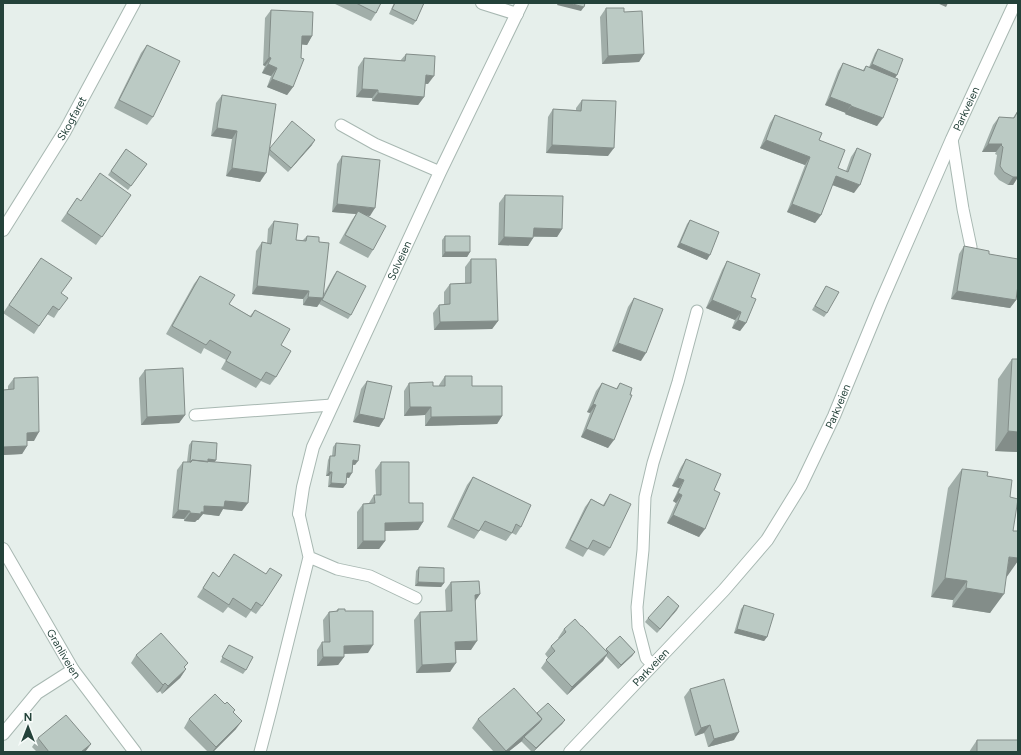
<svg xmlns="http://www.w3.org/2000/svg" width="1021" height="755" viewBox="0 0 1021 755" font-family="Figtree,sans-serif">
<style>
.lines{fill:none;stroke-linecap:round;stroke-linejoin:round}
.service-casing{stroke:#a8b8b2;stroke-width:13}
.minor-casing{stroke:#a8b8b2;stroke-width:14}
.service{stroke:#fff;stroke-width:11}
.minor{stroke:#fff;stroke-width:12}
.wall{fill:#a1aea9}
.shaded-wall{fill:#838d89}
.building{fill:#bbcac4;stroke:#838d89}
.labels{text-anchor:middle;dominant-baseline:central;stroke-width:3.5;stroke-linejoin:round;paint-order:stroke}
.street-label{font-size:11px;fill:#24423a;stroke:#f7fbf9}
</style>
<rect width="100%" height="100%" fill="#e6efeb"/>
<g class="lines">
<defs>
<path id="service" d="M341,125L375,144L440,172
M952,139L963,209L971,247
M195,415L332,405
M309,557L337,569L370,576L416,598
M653,665L646,658L638,627L637,607L643,550L645,497L653,463L678,382L697,311
M260,752L271,710L309,557L299,514"/>
<g id="minor">
<path d="M482,3L517,14"/>
<path id="s1" d="M3,230L65,131L134,3"/>
<path id="s2" d="M299,514L303,487L313,447L440,172L522,3"/>
<path id="s3" d="M3,549L73,670L135,752"/>
<path d="M3,734L37,693L73,670"/>
<path id="s4" d="M570,752L724,590L767,540L801,485L834,416L881,302L952,139L1015,3"/>
</g>
</defs>
<use href="#service" class="service-casing"/>
<use href="#minor" class="minor-casing"/>
<use href="#service" class="service"/>
<use href="#minor" class="minor"/>
</g>
<path class="wall" d="M333,3H381L376,13L371,21Z
M394,3H424L416,21L413,25L389,14Z
M606,8L624,12L644,54L639,62L602,64L600,17Z
M271,10L312,36L307,45L302,44L293,87L287,95L267,87L271,76L262,73L265,66L263,65L265,18Z
M147,45L153,117L147,125L114,108L141,53Z
M878,49L897,75L895,78L877,126L845,114L846,113L825,105L838,71L843,63L863,70L866,66L869,67L875,53Z
M406,54L428,84H425L424,97L418,105L372,101V98L356,97L358,67L364,58L400,61Z
M222,95L270,148L312,145L288,172L269,155L260,182L226,176L232,139L211,136L216,103Z
M582,100L608,156L546,153L548,117L553,109L576,110V108Z
M1018,110V177L1013,185H1008L999,180L994,174L997,155L995,154L996,152H982L993,125L999,117L1013,118Z
M775,115L819,140L838,168L846,171L851,157L857,148L854,193L832,185L821,215L815,223L787,212L805,165L760,148L770,123Z
M126,149L147,164L128,190L108,175Z
M342,156L370,216L365,215L373,250L368,258L339,243L352,220L356,214L332,212L337,164Z
M131,195L96,245L61,221L77,198L81,201Z
M505,195L562,229L557,237H533V238L528,246L498,245L499,203Z
M690,220L707,260L677,247L687,224Z
M274,221L296,240H303L307,236L319,242L323,295L334,275L337,271L351,315L348,319L319,304L317,307L303,305V299L252,294L256,251L262,242L267,243L268,229Z
M445,236L470,252L467,257H442V240Z
M964,246L989,254L1016,300L1010,308L951,299L959,254Z
M41,258L61,293L59,310L54,318L47,314L34,334L3,313Z
M471,259L498,321L492,329L434,330L433,313L439,305H444V292L450,284L465,283V267Z
M727,261L751,297L746,323L740,331L732,328L735,320L706,308L722,270Z
M200,276L229,304L250,316L255,310L281,345L276,377L270,385L261,381L256,388L221,369L226,360L204,348L201,354L166,334L194,284Z
M826,286L827,313L824,317L812,310Z
M634,298L641,361L612,351L628,307Z
M1012,359L1018,452L995,451L998,379Z
M145,370L185,415L179,423L141,425L139,378Z
M445,376L472,386L502,416L497,424L425,426V415L404,416V391L409,383L433,386H439V385Z
M14,378L34,441H27V446L22,454L3,455V390H8V386Z
M367,381L384,419L379,427L353,422L361,389Z
M602,383L616,389L620,383L608,448L581,437L590,413L587,412L596,391Z
M192,441L215,462L242,511L223,509L219,516L203,514L198,520H197L195,522L184,521V519L172,518L177,470L183,462H187L189,445Z
M336,443L355,465H353L349,478L346,477V484L343,488L328,487L329,476H326L328,460L330,456H332L333,447Z
M686,459L714,490L699,537L667,523L676,503L673,501L679,488L672,486L681,467Z
M381,462L423,522L418,530L385,531V541L379,549H357V512L363,504L369,503L374,495H376L375,470Z
M962,469L987,476L1010,497L1006,578L990,613L952,607L953,600L931,597L948,488Z
M473,477L521,527L516,535L512,533L506,541L480,530L474,539L447,527L467,485Z
M610,494V548L604,556L588,549L583,557L565,548L585,507L591,499L603,505Z
M234,554L262,606L256,614L251,611L246,618L228,607L223,613L197,597L213,572L219,577Z
M419,567L444,583L441,587L415,586L416,571Z
M451,582L480,594L475,601L471,650H456L450,672L416,673L414,620L420,612L446,611L445,590Z
M744,605L767,637L764,641L734,633L741,609Z
M679,606L657,633L645,622L648,618Z
M338,609L345,611L368,653L344,654V657L338,665L317,666V650L322,642H324L323,620L329,612L336,611Z
M564,629L606,650L620,636L635,652L632,656L618,669L606,656L603,661L567,695L541,668L548,658L545,654L551,646L559,638H558Z
M229,645L246,670L243,674L220,662Z
M136,655L188,663L184,668L186,669L180,678L162,694L160,691L157,693L131,663Z
M690,689L734,740L708,747L704,733L695,736L684,697Z
M225,704L235,710L233,712L236,729L213,752H208L184,728L189,719Z
M537,713L565,720L562,724L533,752H532L521,741H522L508,752H494L472,728L478,719Z
M38,738L91,744L85,752H37L32,747Z
M977,740L1018,752H969Z"/>
<path class="shaded-wall" d="M558,3H569L584,7L581,11L557,5Z
M937,3H948L946,7Z
M302,36H312L307,45L296,44Z
M644,54L639,62L602,64L608,56Z
M269,57L271,58L265,66L263,65Z
M268,64L277,68L271,76L262,73Z
M872,64L897,75L894,79L869,68Z
M426,75L434,76L428,84L420,83Z
M272,79L293,87L287,95L267,87Z
M362,89L378,90L372,98L356,97Z
M378,93L424,97L418,105L372,101Z
M830,97L851,105L846,113L825,105Z
M851,106L883,118L877,126L845,114Z
M217,128L237,131L232,139L211,136Z
M315,140L312,145L288,172L291,168Z
M766,140L810,157L805,165L760,148Z
M988,144H1002L996,152H982Z
M552,145L614,148L608,156L546,153Z
M232,168L266,173L260,182L226,176Z
M836,176L860,185L854,193L830,184Z
M1013,177H1018L1013,185H1008Z
M337,204L375,208L370,216L356,214L358,211L356,214L332,212Z
M792,204L821,215L815,223L787,212Z
M534,228L562,229L557,237L528,236Z
M504,237L533,238L528,246L498,245Z
M680,243L710,255L707,260L677,247Z
M445,252H470L467,257H442Z
M257,286L309,291L303,299L252,294Z
M957,291L1016,300L1010,308L951,299Z
M308,297L323,298L317,307L303,305Z
M712,300L741,312L735,320L706,308Z
M738,320L746,323L740,331L732,328Z
M498,321L492,329L434,330L440,322Z
M618,343L646,353L641,361L612,351Z
M593,404L596,405L590,413L587,412Z
M410,407H431L425,415L404,416Z
M359,414L384,419L379,427L353,422Z
M185,415L179,423L141,425L147,417Z
M502,416L497,424L425,426L431,417Z
M586,429L614,440L608,448L581,437Z
M1008,431L1018,432V452L995,451Z
M39,432L34,441H21L27,433Z
M27,446L22,454L3,455V447Z
M208,459L216,460L213,464L205,463Z
M353,460L358,461L355,465L350,464Z
M329,472H332L329,476H326Z
M347,473H352L349,478L344,477Z
M678,478L684,480L679,488L672,486Z
M331,483L346,484L343,488L328,487Z
M678,493L682,495L676,503L673,501Z
M225,501L248,503L242,511L223,509L219,516L203,514L198,520H197L195,522L184,521L190,513L204,506Z
M178,510L190,511L184,519L172,518Z
M673,515L705,529L699,537L667,523Z
M423,522L418,530L379,531L385,523Z
M363,541H385L379,549H357Z
M1009,557L1018,558V561L1006,578Z
M945,578L967,581L953,600L931,597Z
M418,582L444,583L441,587L415,586Z
M966,588L1004,594L990,613L952,607Z
M480,594L474,603L475,595Z
M679,606L677,610L657,633L660,629Z
M737,629L767,637L764,641L734,633Z
M477,641L471,650H449L455,642Z
M373,645L368,653L338,654L344,646Z
M635,652L632,656L618,669L621,665Z
M608,653L603,661L567,695L572,687Z
M323,657H344L338,665L317,666Z
M456,663L450,672L416,673L422,665Z
M186,669L180,678L162,694L168,686Z
M165,683L160,691L157,693L163,685Z
M542,719L536,728L524,737L522,741L508,752H505Z
M565,720L562,724L533,752L536,748Z
M242,721L236,729L213,752H212L216,747Z
M710,725L704,733L695,736L701,728Z
M739,732L734,740L708,747L714,739Z
M91,744L85,752H81Z"/>
<path class="building" d="M356,3H381L376,13Z
M395,3H424L416,21L392,9Z
M569,3H585L584,7Z
M606,8H624V12L642,11L644,54L608,56Z
M271,10L313,12L312,36H302L301,58L304,59L293,87L272,79L277,68L268,64L271,58L269,57Z
M147,45L180,61L153,117L119,100Z
M878,49L903,59L897,75L872,64Z
M406,54L435,56L434,76L426,75L424,97L378,93V90L362,89L364,58L405,61Z
M843,63L864,71L866,66L898,79L883,118L851,106V105L830,97Z
M222,95L276,104L266,173L232,168L237,131L217,128Z
M582,100L616,101L614,148L552,145L553,109L581,111Z
M1018,111V177H1013L1004,172L1000,166L1003,147L1001,145L1002,144H988L999,117L1014,118Z
M775,115L822,133L819,140L845,150L838,168L848,172L857,148L871,154L860,185L836,176L821,215L792,204L810,157L766,140Z
M292,121L315,140L291,168L270,150V148Z
M126,149L147,164L131,186L111,171Z
M342,156L380,160L375,208L337,204Z
M100,173L131,195L102,237L67,213L77,198L81,201Z
M505,195L563,196L562,229L534,228L533,238L504,237Z
M358,211L386,226L373,250L345,235Z
M690,220L719,232L710,255L680,243Z
M274,221L298,224L296,240L306,241L307,236L319,237V242L329,243L323,298L308,297L309,291L257,286L262,242L271,244Z
M445,236H470V252H445Z
M964,246L989,251V254L1018,259V285L1016,300L957,291Z
M41,258L72,278L61,293L68,298L59,310L53,306L39,326L9,305Z
M471,259H496L498,321L440,322L439,305L450,304V284L471,283Z
M727,261L760,274L751,297L756,299L746,323L738,320L741,312L712,300Z
M337,271L366,286L351,315L322,300Z
M200,276L235,295L229,304L251,317L255,310L290,329L281,345L291,351L276,377L266,372L261,380L226,361L231,352L210,340L206,345L172,326Z
M826,286L839,292L827,313L815,306Z
M634,298L663,309L646,353L618,343Z
M1012,359H1018V432L1008,431Z
M183,368L185,415L147,417L145,370Z
M445,376H472V386H502V416L431,417V407H410L409,383L433,382V386H445Z
M38,377L39,432L27,433V446L3,447V390L14,389V378Z
M367,381L392,386L384,419L359,414Z
M602,383L617,389L620,383L632,388L630,395H632L614,440L586,429L596,405L593,404Z
M192,441L217,443L216,460L208,459V462L192,460L191,462H190Z
M336,443L360,445L358,461L353,460L352,473H347L346,484L331,483L332,472H329L330,456H335Z
M686,459L721,474L714,490L720,493L705,529L673,515L682,495L678,493L684,480L678,478Z
M192,460L251,465L248,503L225,501L224,507L204,506V512H201V514L190,513V511L178,510L183,462H191Z
M381,462H409V503H423V522L385,523V541H363V504L375,503L374,495H381Z
M962,469L988,472L987,476L1012,480L1010,497L1018,499L1013,531H1018V558L1009,557L1004,594L966,588L967,581L945,578Z
M473,477L531,505L521,527L516,524L512,533L485,521L479,531L453,519Z
M610,494L631,504L610,548L593,540L588,549L570,540L591,499L604,506Z
M234,554L266,574L270,568L282,575L262,606L256,602L251,610L233,598L229,605L203,588L213,572L219,577Z
M419,567L444,568V583L418,582Z
M479,581L480,594L475,595L477,641L455,642L456,663L422,665L420,612L452,611L451,582Z
M668,596L679,606L660,629L648,618Z
M744,605L774,614L767,637L737,629Z
M338,609H345V611H373V645L344,646V657H323L322,642H330L329,612L338,611Z
M575,619L581,626H582L608,653L572,687L546,660L555,651L551,646L566,632L564,629Z
M161,633L188,663L184,667L186,669L168,686L165,683L163,685L136,655Z
M620,636L635,652L621,665L606,649Z
M229,645L253,657L246,670L222,657Z
M724,679L739,732L714,739L710,725L701,728L690,689Z
M514,688L542,719L506,751L478,719Z
M215,694L225,704L227,702L235,710L233,712L242,721L216,747L189,719Z
M548,703L565,720L536,748L524,737L539,723L542,719L537,713Z
M66,715L91,744L81,752H49L38,738Z
M977,740H1018V752H977Z"/>
<g class="labels">
<g class="street-label">
<text stroke="none"><textPath href="#s4" startOffset="765">Parkveien</textPath></text>
<text stroke="none"><textPath href="#s1" startOffset="131">Skogfaret</textPath></text>
<text stroke="none"><textPath href="#s2" startOffset="274">Solveien</textPath></text>
<text stroke="none"><textPath href="#s4" startOffset="441">Parkveien</textPath></text>
<text stroke="none"><textPath href="#s3" startOffset="121">Granliveien</textPath></text>
<text stroke="none"><textPath href="#s4" startOffset="117">Parkveien</textPath></text>
</g>
</g>
<rect width="1021" height="755" fill="none" stroke="#24423a" stroke-width="8"/>
<g transform="translate(28 727)" stroke="#f7fbf9" stroke-width="3" paint-order="stroke">
<path d="M0-3L7 15L0 10L-7 15Z" fill="#24423a"/>
<text y="-6" font-size="11" font-weight="bold" text-anchor="middle" fill="#24423a">N</text>
</g>
</svg>
